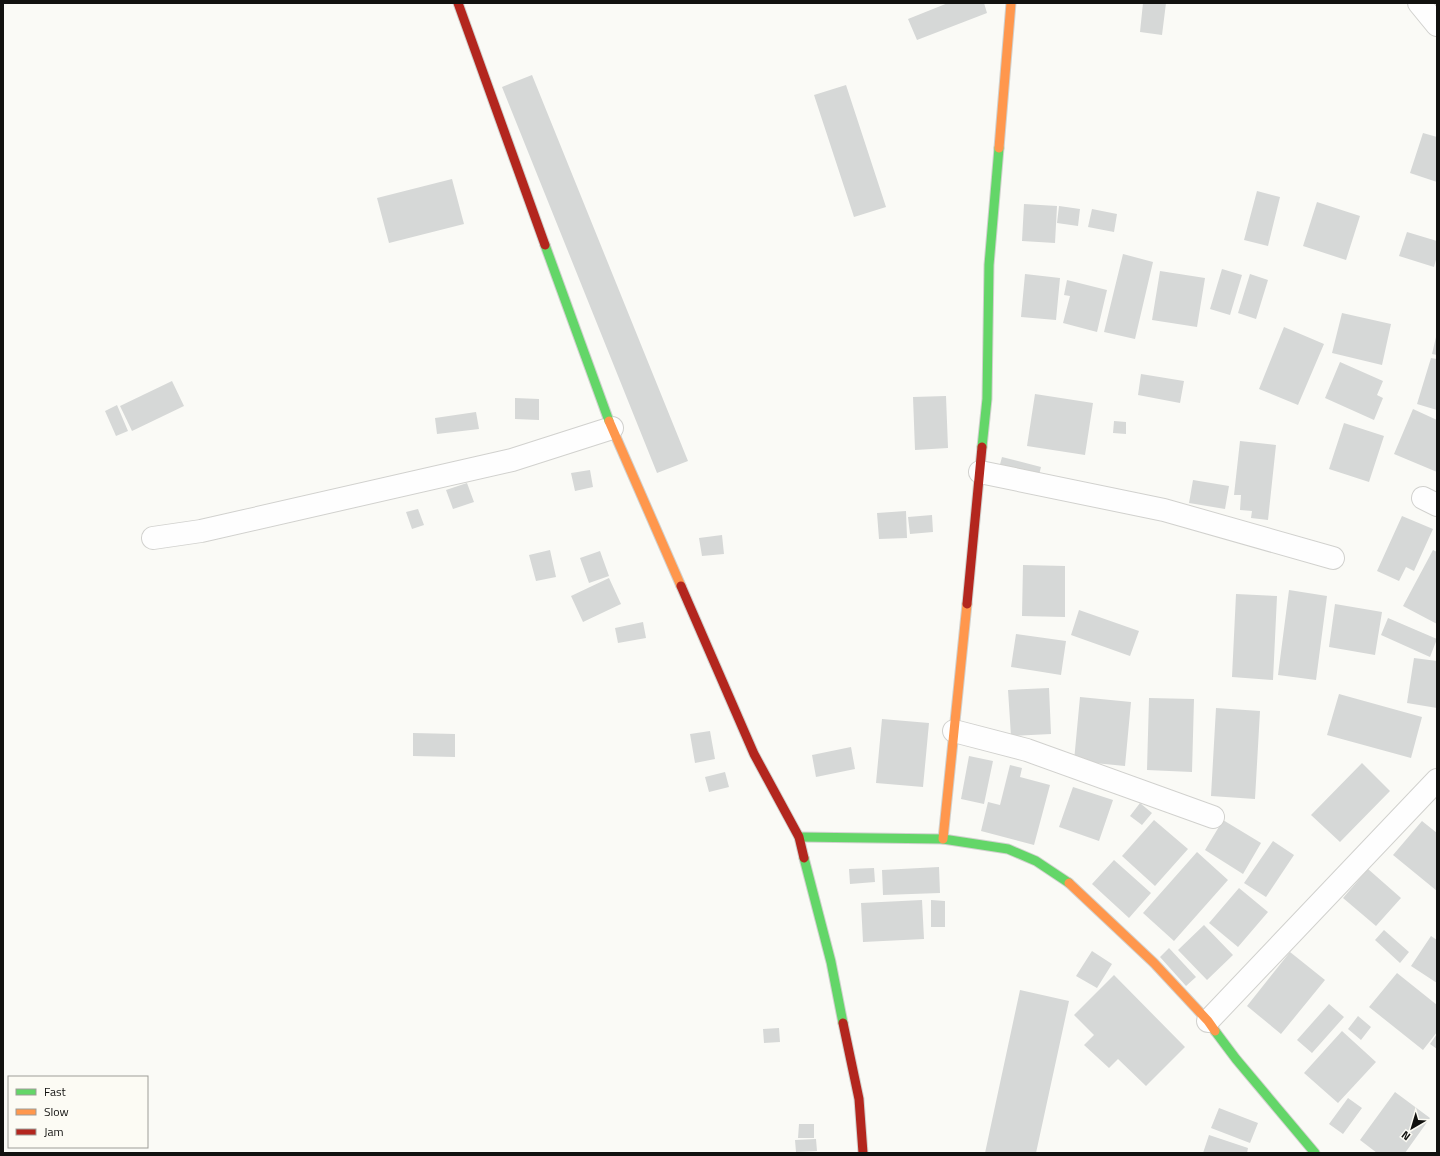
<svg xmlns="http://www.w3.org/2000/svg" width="1440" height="1156" viewBox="0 0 1440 1156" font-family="'Titillium Web',sans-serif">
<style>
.building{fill:#d6d8d7}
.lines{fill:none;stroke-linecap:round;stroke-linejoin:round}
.street-casing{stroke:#d1d1ce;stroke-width:24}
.fast-casing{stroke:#d1d1ce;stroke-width:11}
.slow-casing{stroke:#d1d1ce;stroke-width:11}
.jam-casing{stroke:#d1d1ce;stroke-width:11}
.street{stroke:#fefefe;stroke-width:22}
.fast{stroke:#63d668;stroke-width:9}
.slow{stroke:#ff974d;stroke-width:9}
.jam{stroke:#b3261e;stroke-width:9}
</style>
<rect width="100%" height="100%" fill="#fafaf6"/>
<path class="building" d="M948,3H984L987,13L917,40L908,19Z
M1143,3H1166L1162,35L1140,32Z
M532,75L688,461L657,473L502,87Z
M846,85L886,207L854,217L814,95Z
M1423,133L1437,137V182L1410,173Z
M452,179L464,224L389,243L377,198Z
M1257,191L1280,197L1268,246L1244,240Z
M1317,202L1360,216L1346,260L1303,246Z
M1024,204L1057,206L1055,243L1022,241Z
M1059,206L1080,209L1078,226L1057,223Z
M1092,209L1117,214L1114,232L1088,227Z
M1407,232L1437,241V256L1434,267L1399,256Z
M1123,254L1153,262L1135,339L1104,332Z
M1222,269L1242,275L1230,315L1210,309Z
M1160,271L1205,278L1197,327L1152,320Z
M1025,274L1060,278L1056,320L1021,317Z
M1250,274L1268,280L1256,319L1238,313Z
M1067,280L1107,290L1097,332L1063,323L1070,296L1064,295Z
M1342,313L1391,324L1382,365L1332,353Z
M1284,327L1324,344L1298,405L1259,389Z
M1436,337H1437V355L1432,354Z
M1431,358L1437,359V410L1417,404Z
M1340,362L1383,381L1377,395L1383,398L1374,420L1325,398Z
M1141,374L1184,381L1180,403L1138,395Z
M172,381L184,406L132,431L120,406Z
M1035,394L1093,403L1085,455L1027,446Z
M946,396L948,448L915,450L913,397Z
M515,398L539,399V420L515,419Z
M117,405L128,431L116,436L105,411Z
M1413,409L1437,420V472L1394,454Z
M476,412L479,429L437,434L435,418Z
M1114,421L1126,422V434L1113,433Z
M1344,423L1384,436L1369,482L1329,469Z
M1240,441L1276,445L1268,520L1251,518L1252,511L1240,510L1241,495H1234Z
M1002,457L1041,467L1038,479L999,468Z
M590,470L593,487L575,491L571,473Z
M1193,480L1229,486L1225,509L1189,503Z
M467,483L474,502L453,509L446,490Z
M418,509L424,525L412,529L406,512Z
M906,511L907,538L879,539L877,513Z
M932,515L933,532L910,534L908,517Z
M1402,516L1433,529L1414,571L1406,567L1399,581L1377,571Z
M722,535L724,554L702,556L699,538Z
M550,550L556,577L536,581L529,555Z
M1433,550L1437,552V624L1403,606Z
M600,551L609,576L589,583L580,558Z
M1023,565L1065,566V617L1022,616Z
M609,578L621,604L583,622L571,596Z
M1289,590L1327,596L1316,680L1278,675Z
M1236,594L1277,596L1273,680L1232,677Z
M1335,604L1382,612L1375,655L1329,647Z
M1079,610L1139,631L1130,656L1071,635Z
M1388,618L1437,639L1430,657L1381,635Z
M643,622L646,638L618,643L615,628Z
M1016,634L1066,641L1061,675L1011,667Z
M1414,658L1437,661V708L1407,703Z
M1049,688L1051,734L1011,736L1008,690Z
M1339,694L1422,717L1411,758L1327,735Z
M1080,697L1131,702L1125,766L1074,761Z
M1149,698L1194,699L1192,772L1147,770Z
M1216,708L1260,711L1255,799L1211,796Z
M882,719L929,723L923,787L876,783Z
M710,731L715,759L695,763L690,734Z
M413,733L455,734V757L413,756Z
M851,747L855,769L816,777L812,755Z
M969,756L993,761L984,804L961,799Z
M1362,763L1390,791L1340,842L1311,815Z
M1010,765L1022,768L1020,777L1050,785L1034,845L981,831L988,802L1000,805Z
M725,772L729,787L709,792L705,777Z
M1073,787L1113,800L1099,841L1059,827Z
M1140,803L1152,813L1142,825L1130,816Z
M1154,820L1188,849L1155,886L1122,856Z
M1223,820L1261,843L1243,874L1205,850Z
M1422,821L1437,833V891L1393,855Z
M1273,841L1294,855L1266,897L1244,883Z
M1197,852L1228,880L1174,941L1143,913Z
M1114,860L1151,893L1129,918L1092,884Z
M939,867L940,893L883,895L882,870Z
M874,868L875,882L850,884L849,869Z
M1368,869L1401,898L1376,926L1343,898Z
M1239,888L1268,912L1238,947L1209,923Z
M922,900L924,939L863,942L861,903Z
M931,900L945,901V927H931Z
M1204,925L1233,955L1207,980L1178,950Z
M1384,930L1409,952L1400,963L1375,940Z
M1431,936L1437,940V983L1411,966Z
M1169,948L1196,977L1186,986L1160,957Z
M1092,951L1112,964L1097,988L1076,976Z
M1290,952L1325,980L1281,1034L1247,1006Z
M1397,973L1437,1005V1032L1423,1050L1369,1007Z
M1114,975L1185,1047L1146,1086L1118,1059L1109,1068L1084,1045L1094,1035L1074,1015Z
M1020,990L1069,1001L1036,1153H985Z
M1329,1004L1344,1017L1312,1053L1297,1040Z
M1358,1016L1371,1027L1361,1040L1348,1029Z
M779,1028L780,1042L764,1043L763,1029Z
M1342,1031L1376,1062L1338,1103L1304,1073Z
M1437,1034V1049L1430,1044Z
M1395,1092L1430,1118L1405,1153H1377L1360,1140Z
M1348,1098L1362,1108L1343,1134L1329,1124Z
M1219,1108L1258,1123L1250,1143L1211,1128Z
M799,1124H814V1138H798Z
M1209,1135L1248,1148L1247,1153H1203Z
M816,1139L817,1151L796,1152L795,1140Z"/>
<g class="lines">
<defs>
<path id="street" d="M1419,3L1437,25
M980,472L1164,510L1333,558
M1423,498L1437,505
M153,538L201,531L512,460L612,428
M954,731L1027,750L1213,817
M1208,1021L1437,780"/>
<path id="fast" d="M545,245L609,421
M982,447L987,399L989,265L999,148
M799,837L943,839L1008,849L1036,861L1069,883
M804,858L831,962L843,1023
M1215,1031L1236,1059L1315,1153"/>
<path id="slow" d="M999,148L1011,3
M609,421L681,586
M943,839L967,604
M1069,883L1154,963L1208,1021L1215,1031"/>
<path id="jam" d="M458,3L545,245
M681,586L754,754L799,837L804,858
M967,604L982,447
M843,1023L859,1099L863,1153"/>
</defs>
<use href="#street" class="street-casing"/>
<use href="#fast" class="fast-casing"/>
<use href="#slow" class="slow-casing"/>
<use href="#jam" class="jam-casing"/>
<use href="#street" class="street"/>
<use href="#fast" class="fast"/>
<use href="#slow" class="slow"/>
<use href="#jam" class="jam"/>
</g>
<rect width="1440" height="1156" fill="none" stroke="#11110f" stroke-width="8"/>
<rect x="8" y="1076" width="140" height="72" fill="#fcfbf4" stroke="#9e9d98"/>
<rect x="16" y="1089" width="20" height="6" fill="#63d668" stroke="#9e9d98"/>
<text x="44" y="1096" font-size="12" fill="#11110f">Fast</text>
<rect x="16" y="1109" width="20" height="6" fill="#ff974d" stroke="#9e9d98"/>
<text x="44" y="1116" font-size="12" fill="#11110f">Slow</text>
<rect x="16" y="1129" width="20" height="6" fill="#b3261e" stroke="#9e9d98"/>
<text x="44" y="1136" font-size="12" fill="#11110f">Jam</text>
<g transform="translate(1412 1128) rotate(218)" stroke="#fcfbf4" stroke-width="3" paint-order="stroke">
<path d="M0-3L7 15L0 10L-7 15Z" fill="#11110f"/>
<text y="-6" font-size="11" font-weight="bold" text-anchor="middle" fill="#11110f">N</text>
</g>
</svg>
